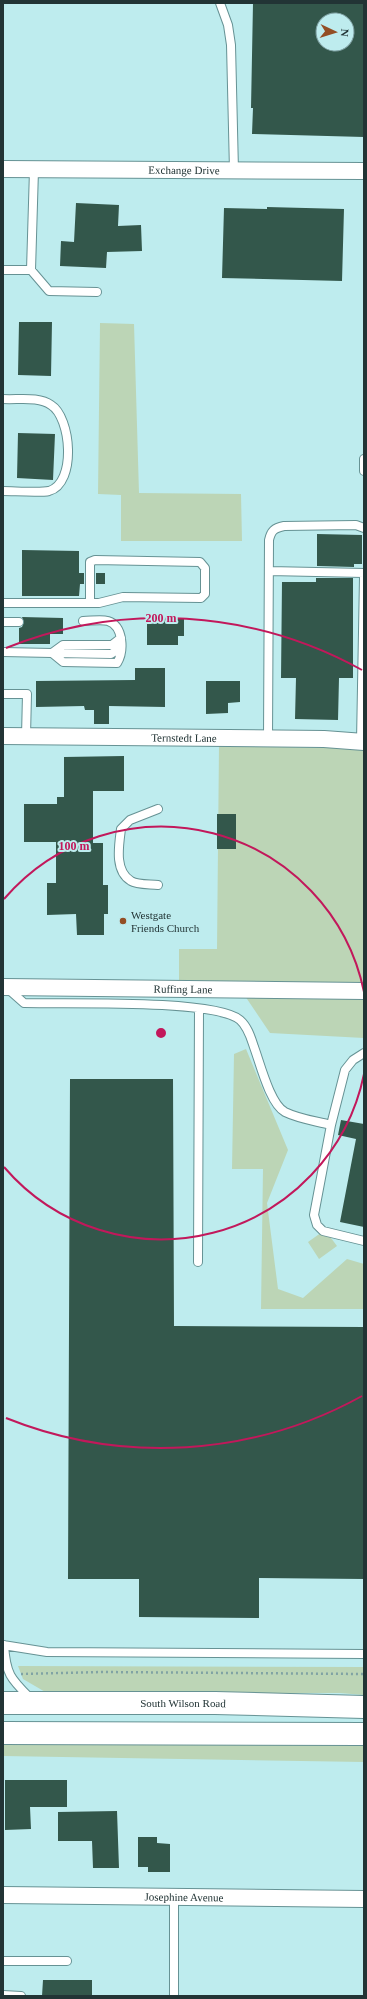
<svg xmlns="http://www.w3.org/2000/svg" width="367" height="1999" viewBox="0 0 367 1999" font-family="'Times New Roman',serif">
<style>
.green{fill:#bcd5b6}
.building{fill:#33574b;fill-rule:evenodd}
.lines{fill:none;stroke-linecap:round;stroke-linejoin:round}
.lane-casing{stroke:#669294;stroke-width:10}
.street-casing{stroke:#669294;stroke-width:18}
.secondary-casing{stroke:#669294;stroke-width:24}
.path{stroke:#80a3a4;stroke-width:2.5;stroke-dasharray:2 3;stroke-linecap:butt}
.lane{stroke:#fff;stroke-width:8}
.street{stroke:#fff;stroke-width:16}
.secondary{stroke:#fff;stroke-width:22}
.ring{fill:none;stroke:#c2185b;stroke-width:2}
.poi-dot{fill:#934e24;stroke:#beecee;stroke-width:1.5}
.labels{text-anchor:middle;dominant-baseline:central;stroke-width:4;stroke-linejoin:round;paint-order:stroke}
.street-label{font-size:11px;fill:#223435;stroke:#beecee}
.poi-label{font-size:11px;fill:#223435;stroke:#beecee;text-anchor:start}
.centre{fill:#c2185b;stroke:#beecee;stroke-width:2}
.ring-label{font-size:12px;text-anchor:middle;font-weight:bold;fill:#c2185b;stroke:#beecee;stroke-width:4;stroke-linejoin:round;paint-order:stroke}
</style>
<rect width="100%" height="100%" fill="#beecee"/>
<path class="green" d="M100,323L134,324L139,493L241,494L242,541H121V495L98,494Z
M219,746L364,748V988L179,982V949H217Z
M245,996L364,998V1038L270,1033Z
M246,1049L288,1150L267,1203L278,1289L303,1298L347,1259L364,1264V1309H261L263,1169H232L234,1054Z
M325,1230L337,1246L319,1259L308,1242Z
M18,1666L364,1667V1695L340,1693H47L23,1679Z
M3,1742L364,1744V1762L3,1756Z"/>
<path class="building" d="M253,3H364V137L252,134L253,108H251ZM323,20H347V44H323Z
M76,203L119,205L118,226L141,225L142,251L107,252L106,268L60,266L61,241L74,242Z
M267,207L344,209L342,281L222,278L224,208L267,209Z
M19,322H52L51,376L18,375Z
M18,433L55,434L53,480L17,478Z
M317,534L362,535V564H354V567L317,566Z
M22,550L79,551V573H84V584H80L79,596H22Z
M96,573H105V584H96Z
M316,578H353V678H339L338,720L295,719L296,678H281L282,582H316Z
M22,617L63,618V634H50V644H19V628L22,627L24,622Z
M147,619H184V636H178V645H147Z
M135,668H165V707L109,706V724H94V710H85L84,706L36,707V681L135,680Z
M206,681H240V702L228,703V713L206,714Z
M124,756V791H93V843H103V885H108V914H104V935H77L76,914L47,915V883H56V842H24V804H57V797H64V757Z
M217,814H236V849H217Z
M70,1079H173L174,1326L364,1327V1579L259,1578V1618L139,1617V1579H68Z
M341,1120L364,1124V1227L340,1222L356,1139L338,1135Z
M5,1780H67V1807H30L31,1829L5,1830Z
M117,1811L119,1868H93L92,1841H58V1812Z
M138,1837H157V1843L170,1844V1872H148V1867H138Z
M43,1980H92V1996H42Z"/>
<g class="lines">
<defs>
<path id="lane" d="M220,3L228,25L231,45L234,171
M3,270H31L34,170
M31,270L49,291L97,292
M3,399C18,400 39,396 51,405C71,417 77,483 49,491C40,493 14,491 3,491
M364,459V471
M269,571L364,573
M3,603H99L123,597L201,598L205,594V568L200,562L95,560L90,562V603
M3,622H19
M3,652L52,653L63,645H112L121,638
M52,653L63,662L117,663C124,652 124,626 108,621C101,619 91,621 83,621
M52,653L111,654L117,650L120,642
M3,694H27L26,736
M268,739L269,540C271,531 274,528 284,526L356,525L364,528
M361,741L364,577
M158,885C150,884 137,885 131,881C114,871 119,845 121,829L130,820L158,809
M7,988L24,1003C64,1004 215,999 240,1020C248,1027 251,1038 254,1047C260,1063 270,1104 285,1112C299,1119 316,1121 331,1125L345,1070L353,1060L364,1053
M331,1125L314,1215L317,1225L323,1231L364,1241
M198,1262L199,1009
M3,1645L47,1652L364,1654
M4,1645C6,1675 11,1679 31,1699
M174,1897V1996
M3,1961H67
M3,1995L21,1996"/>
<g id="street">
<path id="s1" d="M3,169L364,171"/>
<path id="s2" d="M3,736L324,739L364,742"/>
<path id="s3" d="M3,987L364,991"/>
<path id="s4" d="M3,1895L364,1899"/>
</g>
<g id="secondary">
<path id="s5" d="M3,1703H215L364,1707"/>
<path d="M3,1733L364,1734"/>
</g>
</defs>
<use href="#lane" class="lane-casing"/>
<use href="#street" class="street-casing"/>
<use href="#secondary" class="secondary-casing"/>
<path class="path" d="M21,1674L101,1672L364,1674"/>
<use href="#lane" class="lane"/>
<use href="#street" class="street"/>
<use href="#secondary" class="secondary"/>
</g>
<g class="ring">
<path d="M364 1074A207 207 0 0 1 4 1167M4 899A207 207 0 0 1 364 992"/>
<path d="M362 1396A415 415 0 0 1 6 1418M6 648A415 415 0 0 1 362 670"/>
</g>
<circle class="poi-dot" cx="123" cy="921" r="4"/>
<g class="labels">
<g class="street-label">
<text stroke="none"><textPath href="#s1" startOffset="181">Exchange Drive</textPath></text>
<text stroke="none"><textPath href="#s2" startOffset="181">Ternstedt Lane</textPath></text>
<text stroke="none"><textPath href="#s3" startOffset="180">Ruffing Lane</textPath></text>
<text stroke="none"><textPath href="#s5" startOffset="180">South Wilson Road</textPath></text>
<text stroke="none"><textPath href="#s4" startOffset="181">Josephine Avenue</textPath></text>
</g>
<g class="poi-label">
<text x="131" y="915">Westgate<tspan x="131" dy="13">Friends Church</tspan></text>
</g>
</g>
<circle cx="161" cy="1033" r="6" class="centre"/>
<g class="ring-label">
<text x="161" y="622">200 m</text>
<text x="74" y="850">100 m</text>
</g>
<rect width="367" height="1999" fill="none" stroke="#223435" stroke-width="8"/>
<g transform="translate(335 32) rotate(94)"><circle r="19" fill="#beecee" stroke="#80a2a4"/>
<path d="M0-3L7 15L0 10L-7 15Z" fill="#934e24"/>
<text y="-6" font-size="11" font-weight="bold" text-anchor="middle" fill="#223435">N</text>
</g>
</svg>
